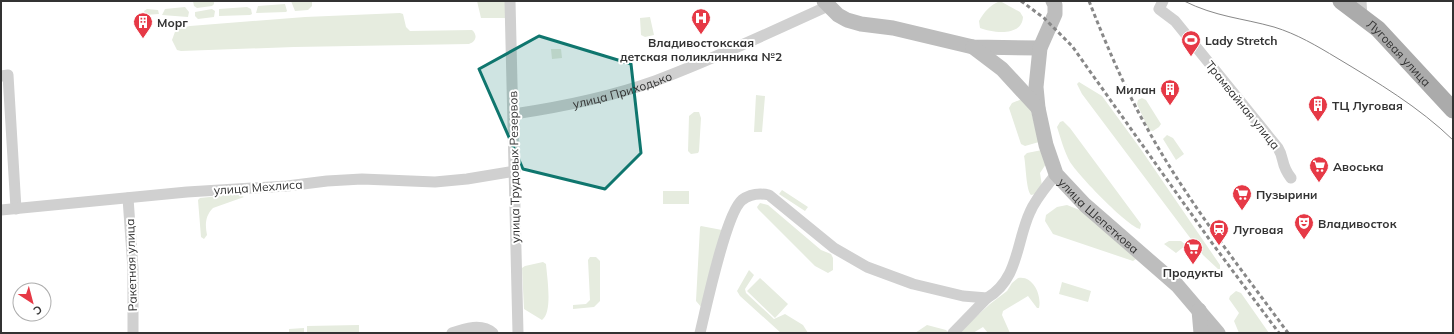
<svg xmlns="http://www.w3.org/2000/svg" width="1454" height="334" viewBox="0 0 1454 334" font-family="Mulish,sans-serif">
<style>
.green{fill:#e6ecdf}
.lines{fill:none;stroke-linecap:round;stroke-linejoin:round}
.street{stroke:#d0d0d0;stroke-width:11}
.secondary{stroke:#bdbdbd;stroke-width:15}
.primary{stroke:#ababab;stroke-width:17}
.tram{stroke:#888;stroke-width:1}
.rail{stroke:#888;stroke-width:3;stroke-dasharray:4 3;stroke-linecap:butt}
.marked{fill:#0f766e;fill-opacity:0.2;stroke:#0f766e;stroke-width:3;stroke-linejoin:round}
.labels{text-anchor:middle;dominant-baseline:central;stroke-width:4;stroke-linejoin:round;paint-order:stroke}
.poi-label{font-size:12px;font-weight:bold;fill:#333;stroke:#fff;text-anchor:start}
.street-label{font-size:12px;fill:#333;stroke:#fff}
</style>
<rect width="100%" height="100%" fill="#fff"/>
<path class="green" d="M193,1H214V4L212,6L197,8L194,6Z
M291,1H312V6L308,10L295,11Z
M477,1H510V18H481Z
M1000,1L1020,12L1023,17C1022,37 993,33 980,28L979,21C984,12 990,5 1000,1Z
M285,4L287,11L286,12L256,13L258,6Z
M185,7L189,12L188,17L162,15L165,9Z
M247,7L251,9L252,14L250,15L219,16V9Z
M147,9L158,10L159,14L145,15L144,11Z
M212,9L215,11L214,17L198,19L195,16V12Z
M400,13L403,14L406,27L410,31L472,30C478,35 476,42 469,44L294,47L181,51L177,50L172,40L176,29L190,26L305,17Z
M650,17L654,35L645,37L641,35L640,18Z
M551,49H561L562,58L552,59Z
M1079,82L1102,96L1140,148L1220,265V269H1218L1203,255L1082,94L1077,84Z
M756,95L765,96L762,132H754Z
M1142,98L1146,100L1161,124L1159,127L1153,131L1149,130L1137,104L1138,100Z
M1022,99L1030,107L1039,142L1025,146L1021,144L1009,108L1012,103Z
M694,112H699L701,118L699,151L698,153L691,154L688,151L689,116Z
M1063,121L1070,128L1141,224L1140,229C1127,226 1078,175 1070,162C1064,151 1061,139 1057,127L1060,122Z
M1167,135L1173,138L1184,154L1176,160L1163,139Z
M1042,150L1046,164L1040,173L1042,186L1036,194L1031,195C1026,190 1026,165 1024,156L1027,153Z
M782,190L808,207L805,211L779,194Z
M663,191H689V204H663Z
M238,194L244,197L213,208C205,216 205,225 207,235L204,239L201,237L198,200L200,198Z
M760,203L768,205L821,250L831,254L833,258V270L828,273L815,266L758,209L757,207Z
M1067,205L1082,211L1136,259L1133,261L1053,234L1045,221L1046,215L1057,207Z
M701,226L722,230L702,308L696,301L700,227Z
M1169,241H1181L1186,245L1176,253L1164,244Z
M590,257H596L600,261V301L594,307L573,309V305L586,304L590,300L588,260Z
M543,262L546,264C547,277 553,312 542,320L524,309L522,268L525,266Z
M749,270L754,275L745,289L746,293L774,319L785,314L803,325L808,333H781L740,296L737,291Z
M760,278L788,304L775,318L747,291Z
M1018,278C1033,275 1042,295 1039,308H1037L1028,296L1003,311L1002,315L1010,333H988L983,327L973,333H958L990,304L1007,291L1012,283Z
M1062,282L1091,291L1088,302L1059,294Z
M1236,291L1241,293L1269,333H1239L1234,321L1239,313L1229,299L1230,296Z
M359,325V333H307V326Z
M927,325L946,330L948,332L915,333Z
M304,328V333H289V329Z"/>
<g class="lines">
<g class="street">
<path d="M510,1L518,333"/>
<path d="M1163,1L1159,9L1175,21L1278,148C1285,159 1280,164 1291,178"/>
<path d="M1361,1L1362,17"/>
<path d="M1,76L8,75L16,209"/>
<path id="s1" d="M514,114C561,107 610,97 655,81C714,59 771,32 828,6"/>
<path d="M128,198L133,269V333"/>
<path d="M1,210L187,192L287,186L327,181L362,179L435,182L467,179L515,171"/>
<path d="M452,333C465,328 482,323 493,333"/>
<path d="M700,333C706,308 726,213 742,200C750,194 760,193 769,195L834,248L867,267L913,284L963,296L987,298C1019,279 1016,242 1030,212C1036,198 1047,186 1056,174"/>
<path d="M953,333L987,298"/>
</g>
<g class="secondary">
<path d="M824,1L838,15L847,20L861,24L893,28L973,47L1040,48"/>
<path id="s2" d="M1053,1L1055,5V14L1040,48L1036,87L1038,108L1046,145L1056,174L1085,205L1177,285L1218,333"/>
<path d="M973,47L1002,69L1038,108"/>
<path d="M1199,310L1201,333"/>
</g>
<path class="primary" id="s3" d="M1341,1L1378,29L1453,110"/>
<path class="tram" d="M1184,1C1216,17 1242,18 1274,27C1297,34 1317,46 1337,58C1377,82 1419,107 1453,140"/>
<path class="rail" d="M1021,1L1044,18L1072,46L1212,243L1279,333
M1089,1C1106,44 1124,87 1147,128C1187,201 1239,266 1288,333"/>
</g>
<path class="marked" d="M539,36L631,64L641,153L605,189L523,169L479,69Z"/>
<defs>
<symbol id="hospital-pin" viewBox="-11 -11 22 30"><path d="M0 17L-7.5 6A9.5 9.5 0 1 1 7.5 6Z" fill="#e63946" stroke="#fff"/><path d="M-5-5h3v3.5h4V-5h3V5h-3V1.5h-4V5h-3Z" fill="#fff"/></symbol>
<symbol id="building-pin" viewBox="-11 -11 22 30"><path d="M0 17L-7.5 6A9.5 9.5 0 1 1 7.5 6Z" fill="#e63946" stroke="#fff"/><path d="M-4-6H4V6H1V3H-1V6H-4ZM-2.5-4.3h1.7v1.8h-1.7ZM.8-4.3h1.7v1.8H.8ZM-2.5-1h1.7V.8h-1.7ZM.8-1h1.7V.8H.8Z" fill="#fff"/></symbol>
<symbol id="stadium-pin" viewBox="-11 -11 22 30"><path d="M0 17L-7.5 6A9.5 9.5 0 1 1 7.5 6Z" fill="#e63946" stroke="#fff"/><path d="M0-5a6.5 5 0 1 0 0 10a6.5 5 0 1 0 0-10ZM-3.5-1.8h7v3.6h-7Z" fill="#fff"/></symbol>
<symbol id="supermarket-pin" viewBox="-11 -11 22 30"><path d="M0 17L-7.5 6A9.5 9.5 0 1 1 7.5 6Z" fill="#e63946" stroke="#fff"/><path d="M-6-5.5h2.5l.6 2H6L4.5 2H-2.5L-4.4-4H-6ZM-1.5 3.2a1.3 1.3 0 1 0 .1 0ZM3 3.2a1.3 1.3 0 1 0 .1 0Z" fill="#fff"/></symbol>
<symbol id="theatre-pin" viewBox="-11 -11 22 30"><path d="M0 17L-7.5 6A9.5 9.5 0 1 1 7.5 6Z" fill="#e63946" stroke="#fff"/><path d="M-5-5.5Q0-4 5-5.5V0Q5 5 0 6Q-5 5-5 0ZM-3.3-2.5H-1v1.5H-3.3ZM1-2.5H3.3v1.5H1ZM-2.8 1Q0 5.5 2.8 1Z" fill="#fff"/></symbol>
<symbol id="station-pin" viewBox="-11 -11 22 30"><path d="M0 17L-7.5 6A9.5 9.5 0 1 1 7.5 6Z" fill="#e63946" stroke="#fff"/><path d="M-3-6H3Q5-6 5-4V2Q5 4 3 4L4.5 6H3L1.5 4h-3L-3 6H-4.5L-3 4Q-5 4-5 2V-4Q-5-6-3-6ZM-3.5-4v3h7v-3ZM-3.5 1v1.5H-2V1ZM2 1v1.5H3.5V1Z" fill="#fff"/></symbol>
</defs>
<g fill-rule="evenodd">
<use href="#hospital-pin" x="690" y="7" width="22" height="30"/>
<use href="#building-pin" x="132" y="11" width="22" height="30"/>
<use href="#stadium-pin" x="1180" y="29" width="22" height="30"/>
<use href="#building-pin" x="1159" y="78" width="22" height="30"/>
<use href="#building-pin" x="1307" y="94" width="22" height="30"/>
<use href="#supermarket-pin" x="1308" y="155" width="22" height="30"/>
<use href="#supermarket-pin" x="1231" y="183" width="22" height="30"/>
<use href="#theatre-pin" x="1293" y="212" width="22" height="30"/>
<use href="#station-pin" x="1208" y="218" width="22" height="30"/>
<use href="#supermarket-pin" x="1182" y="237" width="22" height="30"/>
</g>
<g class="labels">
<g class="poi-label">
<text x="157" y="22">Морг</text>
<text x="1205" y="40">Lady Stretch</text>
<text x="701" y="42" text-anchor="middle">Владивостокская<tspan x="701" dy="14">детская поликлинника №2</tspan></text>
<text x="1156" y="89" text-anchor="end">Милан</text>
<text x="1332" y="105">ТЦ Луговая</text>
<text x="1333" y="166">Авоська</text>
<text x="1256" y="194">Пузырини</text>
<text x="1318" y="223">Владивосток</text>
<text x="1233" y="229">Луговая</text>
<text x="1193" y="272" text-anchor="middle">Продукты</text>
</g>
<g class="street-label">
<text stroke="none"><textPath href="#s3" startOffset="78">Луговая улица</textPath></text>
<text stroke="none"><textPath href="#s1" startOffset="111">улица Приходько</textPath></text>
<text transform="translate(1243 105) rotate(51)">Трамвайная улица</text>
<text transform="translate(514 167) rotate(-91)">улица Трудовых Резервов</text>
<text transform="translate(258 187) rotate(-4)">улица Мехлиса</text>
<text stroke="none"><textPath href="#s2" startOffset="239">улица Шепеткова</textPath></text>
<text transform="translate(131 265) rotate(-92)">Ракетная улица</text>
</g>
</g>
<rect width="1454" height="334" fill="none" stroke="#333333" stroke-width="4"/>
<g transform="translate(32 302) rotate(144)"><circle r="19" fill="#ffffff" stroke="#adadad"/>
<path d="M0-3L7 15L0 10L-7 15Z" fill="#e63946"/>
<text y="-6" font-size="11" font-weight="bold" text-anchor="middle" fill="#333333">С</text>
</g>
</svg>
